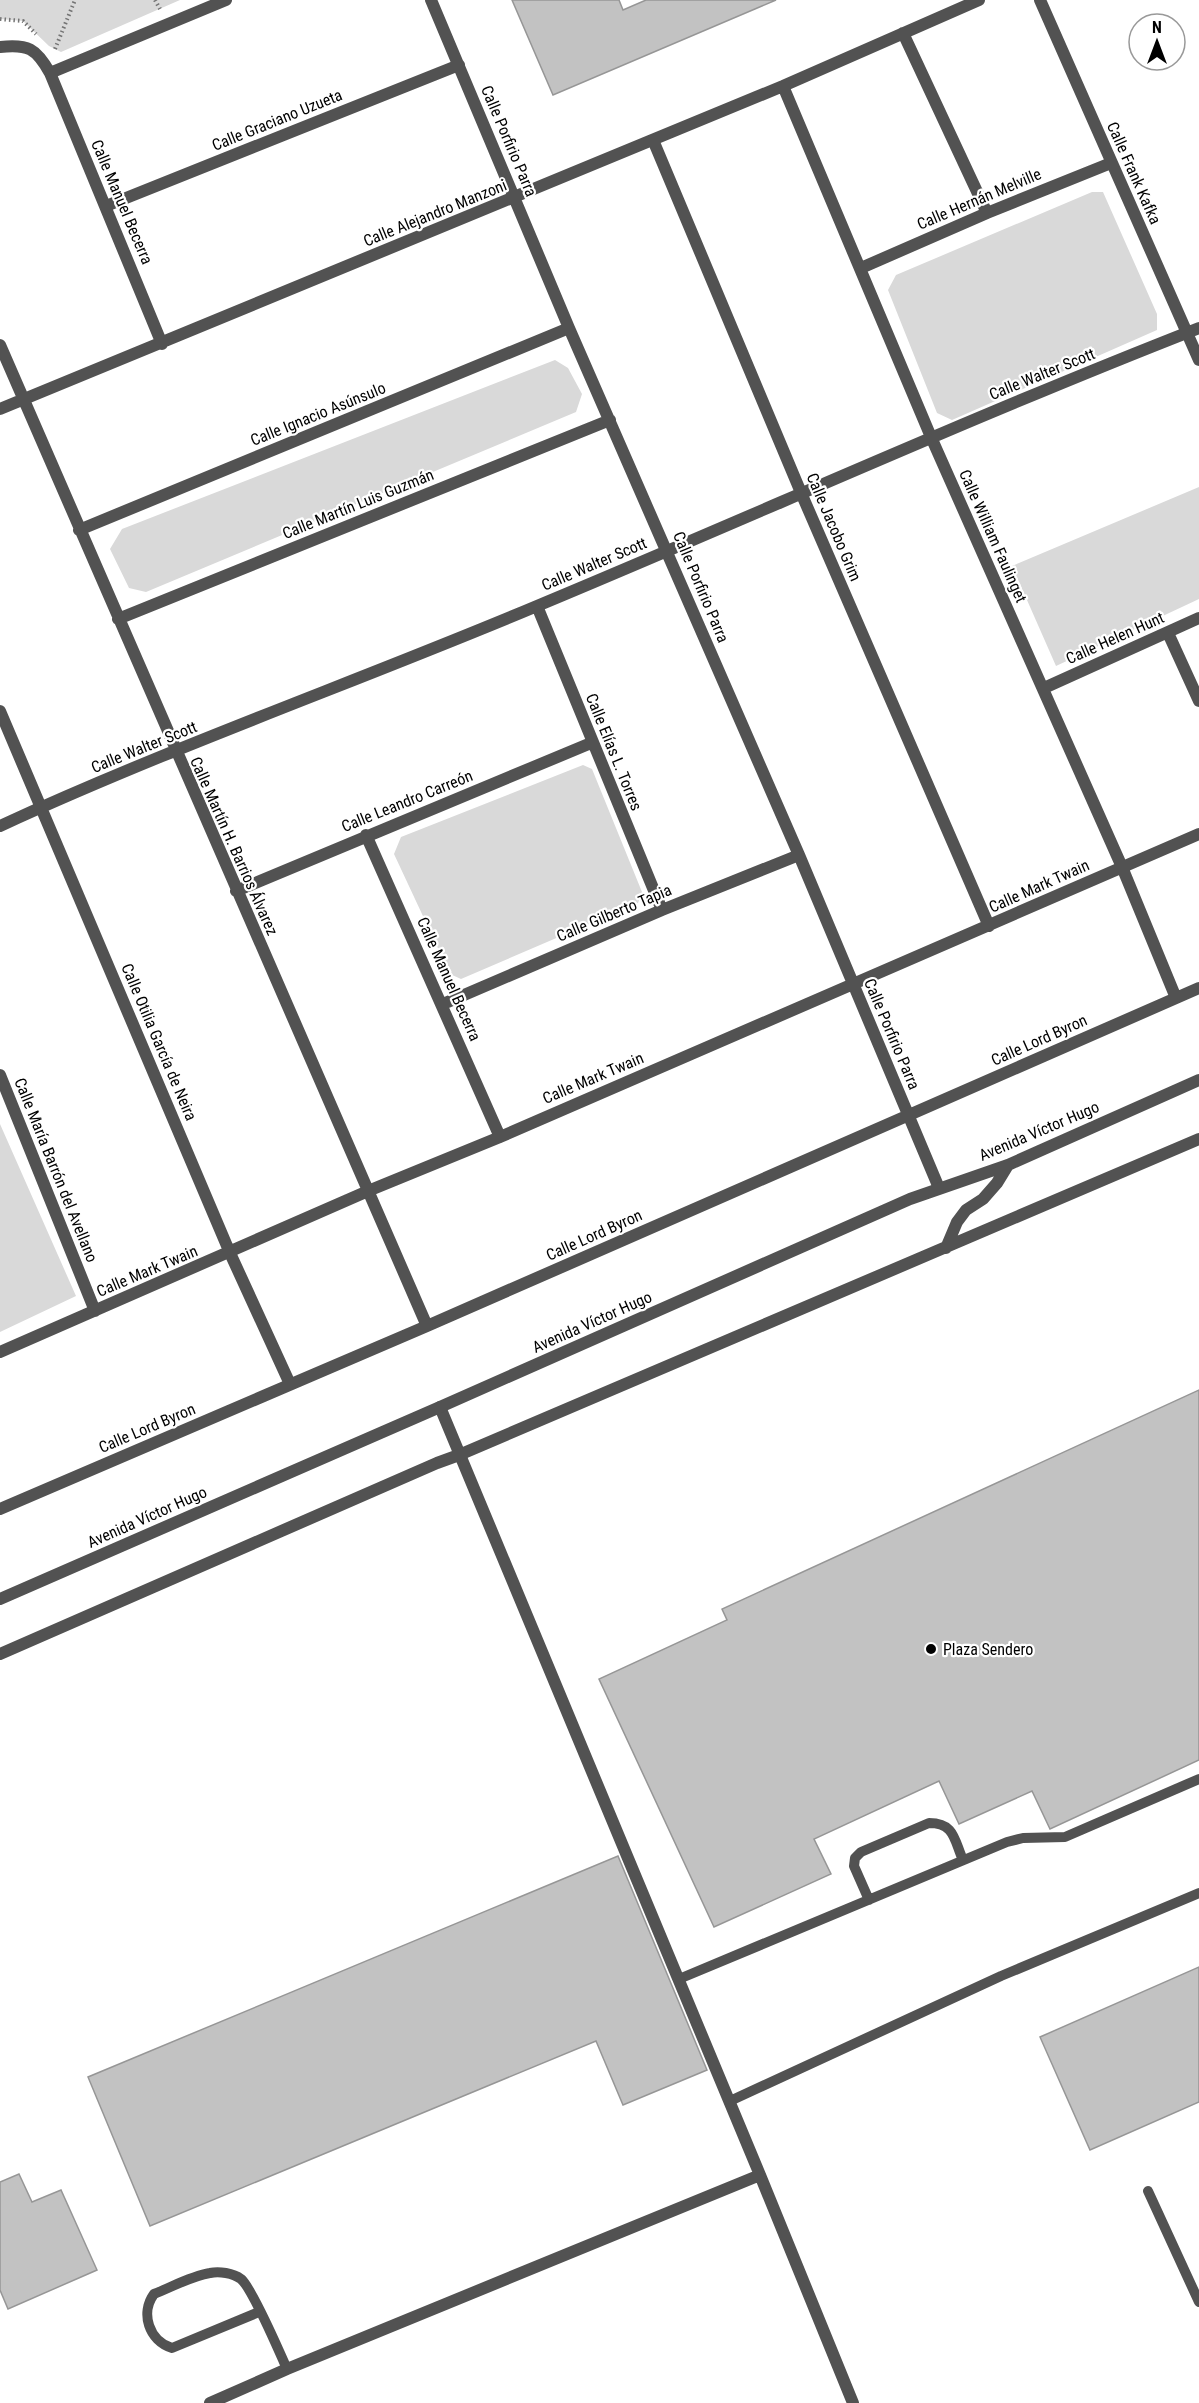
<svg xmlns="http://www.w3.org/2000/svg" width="1199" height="2403" viewBox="0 0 1199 2403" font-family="'Roboto Condensed',sans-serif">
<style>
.green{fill:#d9d9d9}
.building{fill:#c2c2c2;stroke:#969696;stroke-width:1.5}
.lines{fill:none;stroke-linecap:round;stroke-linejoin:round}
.path{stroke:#747474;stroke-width:4;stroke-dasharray:1.5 3;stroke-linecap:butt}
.service{stroke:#525252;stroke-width:10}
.minor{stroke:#525252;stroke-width:12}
.tertiary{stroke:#525252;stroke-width:12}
.poi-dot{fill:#000;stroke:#fff;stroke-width:2}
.labels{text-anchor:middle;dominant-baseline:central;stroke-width:4.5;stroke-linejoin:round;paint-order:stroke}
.street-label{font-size:16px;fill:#000;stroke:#fff}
.poi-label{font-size:16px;fill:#000;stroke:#fff;text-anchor:start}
</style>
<rect width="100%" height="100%" fill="#fff"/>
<path class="green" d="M0,0H180L61,52L49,46L23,21L0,19Z
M1092,192H1103L1157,314V330L952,420L937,413L888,290L896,275Z
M555,360L568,368L582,394L576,412L146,592L129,588L110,549L122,529Z
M1199,487V599L1056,666L1012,566Z
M583,765L592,769L642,892L638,903L461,979L450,974L394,854L401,837Z
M0,1124L76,1296L0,1332Z"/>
<path class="building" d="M512,0H619L623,10L646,0H776L553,95Z
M1199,1390V1760L1050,1829L1032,1791L959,1824L939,1781L814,1839L831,1874L714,1927L599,1679L727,1620L722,1609Z
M618,1856L707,2070L623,2105L596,2041L150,2226L88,2077Z
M1199,1967V2102L1090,2150L1040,2037Z
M19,2174L32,2202L61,2190L97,2270L8,2309L0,2290V2182Z"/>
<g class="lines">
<path class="path" d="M155,0L160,9
M0,19L23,21L36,34
M55,49L75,0"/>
<path class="service" d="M869,1900L854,1866L855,1858L861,1852L929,1823C955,1823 954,1840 963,1860
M679,1979L1007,1842L1023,1838L1065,1837L1199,1779
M730,2101L1001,1976L1199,1893
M1148,2191L1199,2302
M259,2312L172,2348C149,2341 140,2313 154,2294C172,2287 191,2276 210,2273C219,2271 233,2273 241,2279C251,2287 280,2353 287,2369"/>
<path class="minor" d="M431,0L569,328L799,855L939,1188
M1040,0L1199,360
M903,33L987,213
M0,47C28,44 36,48 50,73L226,0
M50,73L162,344
M783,86L931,437L1122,867L1176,998
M653,140L802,495L989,926
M106,206L459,65
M861,268L987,213L1111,163
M0,345L427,1326
M0,409L783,86L979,0
M79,530L569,328
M537,606L662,910
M118,619L610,420
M1168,633L1199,701
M1044,688L1199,618
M0,711L230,1253L290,1384
M0,826C176,745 359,681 537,606C758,514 976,415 1199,328
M366,835L500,1137
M236,891L591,743
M443,1004L662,910L799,855
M0,1075L95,1311
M0,1352L368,1191L500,1137L1199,834
M0,1509L427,1326L1199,988
M760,2175L853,2403
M210,2403L287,2369L760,2175L440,1407"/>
<path class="tertiary" d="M946,1248L957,1222L966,1210L983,1199L997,1183L1008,1165
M0,1599L440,1407L910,1199L1008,1165L1199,1080
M0,1654L437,1463L459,1455L1199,1139"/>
</g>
<circle class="poi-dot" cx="931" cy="1649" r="6"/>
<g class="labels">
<g class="street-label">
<text transform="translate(277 120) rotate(-22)">Calle Graciano Uzueta</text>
<text transform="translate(509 141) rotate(67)">Calle Porfirio Parra</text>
<text transform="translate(1134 173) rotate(66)">Calle Frank Kafka</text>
<text transform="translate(979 199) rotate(-23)">Calle Hernán Melville</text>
<text transform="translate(122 202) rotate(67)">Calle Manuel Becerra</text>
<text transform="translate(435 213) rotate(-22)">Calle Alejandro Manzoni</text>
<text transform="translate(1042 374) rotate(-22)">Calle Walter Scott</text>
<text transform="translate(318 414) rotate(-22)">Calle Ignacio Asúnsulo</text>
<text transform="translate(358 504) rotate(-22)">Calle Martín Luis Guzmán</text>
<text transform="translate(834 527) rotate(67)">Calle Jacobo Grim</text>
<text transform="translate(993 536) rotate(66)">Calle William Faulinget</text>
<text transform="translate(594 564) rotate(-23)">Calle Walter Scott</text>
<text transform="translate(701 587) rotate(67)">Calle Porfirio Parra</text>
<text transform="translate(1115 638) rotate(-24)">Calle Helen Hunt</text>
<text transform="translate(144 747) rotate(-22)">Calle Walter Scott</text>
<text transform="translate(614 752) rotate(68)">Calle Elías L. Torres</text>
<text transform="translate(407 801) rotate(-22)">Calle Leandro Carreón</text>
<text transform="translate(234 846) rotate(66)">Calle Martín H. Barrios Álvarez</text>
<text transform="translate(1039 886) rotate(-24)">Calle Mark Twain</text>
<text transform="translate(614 913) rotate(-23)">Calle Gilberto Tapia</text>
<text transform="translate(449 979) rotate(66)">Calle Manuel Becerra</text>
<text transform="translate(892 1034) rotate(67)">Calle Porfirio Parra</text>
<text transform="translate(1039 1040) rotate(-24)">Calle Lord Byron</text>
<text transform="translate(159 1042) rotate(67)">Calle Otilia García de Neira</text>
<text transform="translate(593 1078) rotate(-23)">Calle Mark Twain</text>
<text transform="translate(1039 1131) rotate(-23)">Avenida Víctor Hugo</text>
<text transform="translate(56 1170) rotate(68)">Calle María Barrón del Avellano</text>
<text transform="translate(594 1235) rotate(-24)">Calle Lord Byron</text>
<text transform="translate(147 1271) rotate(-23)">Calle Mark Twain</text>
<text transform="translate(592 1322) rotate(-24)">Avenida Víctor Hugo</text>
<text transform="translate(147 1428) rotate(-23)">Calle Lord Byron</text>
<text transform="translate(147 1517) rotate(-24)">Avenida Víctor Hugo</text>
</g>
<g class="poi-label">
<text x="943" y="1649">Plaza Sendero</text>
</g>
</g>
<g transform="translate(1157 42)"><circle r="28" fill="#ffffff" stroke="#999999" stroke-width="1.5"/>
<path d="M0-4.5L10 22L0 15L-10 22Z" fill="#000000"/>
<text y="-9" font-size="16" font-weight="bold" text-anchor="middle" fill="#000000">N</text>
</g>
</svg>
